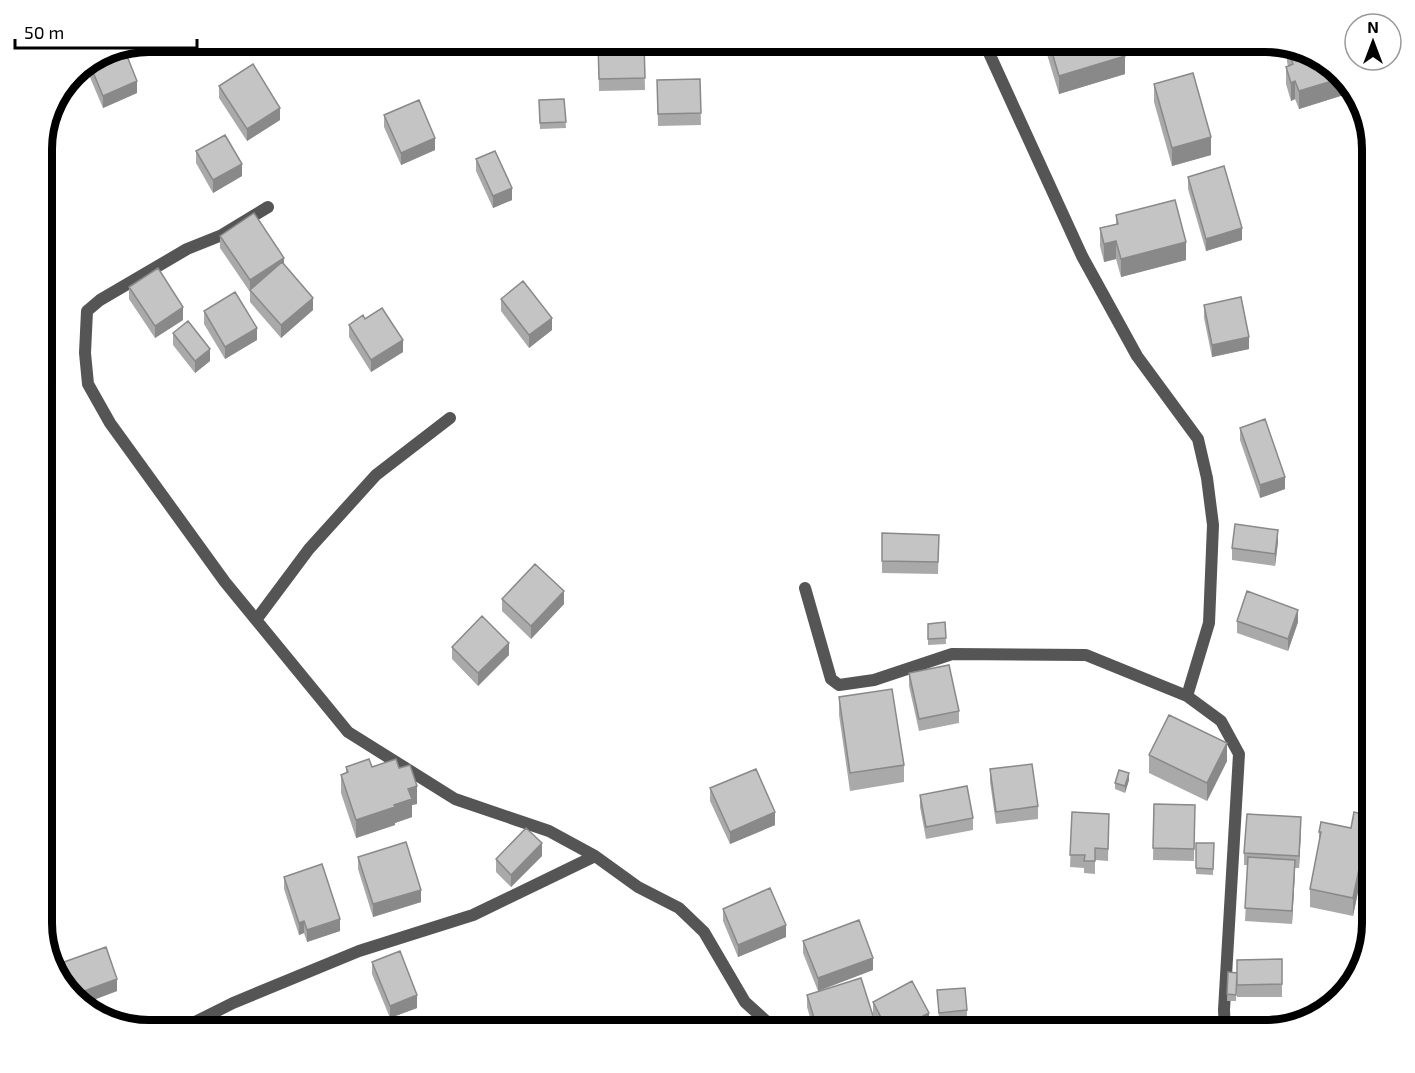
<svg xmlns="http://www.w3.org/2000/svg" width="1415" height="1073" viewBox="0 0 1415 1073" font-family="'Exo 2',sans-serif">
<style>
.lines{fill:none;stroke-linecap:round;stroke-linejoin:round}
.minor{stroke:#555;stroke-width:12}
.wall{fill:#a9a9a9}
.shaded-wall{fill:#898989}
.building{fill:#c4c4c4;stroke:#898989;stroke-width:1.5}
.rim{fill:none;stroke:#000;stroke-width:8}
</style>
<rect width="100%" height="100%" fill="#fff"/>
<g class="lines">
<path class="minor" d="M752,42L859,46L893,42
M984,42L1082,256L1137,356L1198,439L1207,478L1213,525L1209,623L1187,696
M805,588L831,679L839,685L874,680L952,654L1086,655L1187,696L1221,721L1239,754L1224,1010L1225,1031
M256,620L309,549L376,475L450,418
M595,856L638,887L679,908L704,932L745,1002L777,1031
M177,1031L233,1003L359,951L473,915L595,856L549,831L455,799L348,732L225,582L110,423L88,384L85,353L87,311L100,300L187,249L222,235L268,207"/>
</g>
<path class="wall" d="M598,42H644L645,90L599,91Z
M1046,42H1120L1125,74L1059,94L1046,51Z
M1287,49L1331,64L1350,87V93L1299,109L1295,99L1291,101L1286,84V67L1288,66L1287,62Z
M125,51L137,93L103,108L89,75V65Z
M700,79L701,125L658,126L657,80Z
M1154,84L1211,155L1172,166L1154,102Z
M219,86L280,120L247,141L219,98Z
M564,99L566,128L540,129L539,100Z
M384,115L435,150L401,165L384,127Z
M196,151L242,176L213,193L196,163Z
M476,159L512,200L493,208L476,171Z
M1188,177L1242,240L1206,251L1188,189Z
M1116,215L1186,260L1121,277L1116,259L1104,262L1100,246V228L1116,224Z
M220,236L284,264L313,310L281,338L250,302V292L220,248Z
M129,287L183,320L155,338L129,299Z
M501,299L552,330L529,348L501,311Z
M1204,305L1249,349L1212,357L1204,318Z
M204,311L257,340L225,359L204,324Z
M365,319L403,352L371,372L349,337V325Z
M173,333L210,361L195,373L173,345Z
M1240,428L1285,489L1260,498L1240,440Z
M882,533L939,535L938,574L882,573Z
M1278,542L1275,566L1232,560V548Z
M502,599L564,604L531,639L502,611Z
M1237,621L1298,622L1288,651L1237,633Z
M945,622L946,644L928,645V624Z
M452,647L509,655L478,686L452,659Z
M909,673L959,711V723L919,731L909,686Z
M839,697L904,765V782L850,791L839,715Z
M1149,755L1227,761L1207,801L1149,773Z
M346,767H372L399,768L417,804L412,805V817L395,823V825L356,838L341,793V775L346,773Z
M990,769L1038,806V819L996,824L990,782Z
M1129,780L1125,793L1115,789V783Z
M710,788L775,825L730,844L710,801Z
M920,795L973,818V830L926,839L920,807Z
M1154,804L1195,805L1194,861L1153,860Z
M1072,812L1109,814L1108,861L1095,860V874L1084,873V868L1070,867Z
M1351,828L1370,834L1353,916L1310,907V889L1319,846V832Z
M1301,829L1299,868H1295L1292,924L1245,921L1248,865H1244V853Z
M1196,843H1214L1213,875L1196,874Z
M542,856L511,887L496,872V859Z
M358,857L421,902L373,917L358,869Z
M284,877L340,931L307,942L304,933L299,935L284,889Z
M723,909L786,937L738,957L723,921Z
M803,941L873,970L818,991L803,953Z
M1282,959V997H1237V960Z
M64,962L117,991L80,1005L71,993L64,974Z
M372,962L417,1008L390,1018L372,974Z
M1228,972L1237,973L1236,1001H1227Z
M937,990L967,1010V1016L939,1019Z
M807,995L874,1031H814L807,1007Z
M873,1002L929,1025L917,1031H882L873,1014Z"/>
<path class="shaded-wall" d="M1125,56V74L1059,94V76Z
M1342,78L1350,87V93L1299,109V91Z
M137,81V93L103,108V96Z
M1295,81V99L1291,101V83Z
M280,108V120L247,141V129Z
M1211,137V155L1172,166V148Z
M435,138V150L401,165V153Z
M242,164V176L213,193V180Z
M512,188V200L493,208V196Z
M1242,228V240L1206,251V239Z
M1116,241V259L1104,262V244Z
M1186,242V260L1121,277V259Z
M284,258V270L250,290V293V280Z
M313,298V310L281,338V325Z
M183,307V320L155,338V326Z
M552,318V330L529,348V335Z
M257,328V340L225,359V347Z
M1249,337V349L1212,357V345Z
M403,340V352L371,372V360Z
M210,349V361L195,373V361Z
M1285,477V489L1260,498V485Z
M1278,530V542L1275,566V554Z
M564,591V604L531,639V626Z
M1298,610V622L1288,651V639Z
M509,643V655L478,686V673Z
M1227,743V761L1207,801V783Z
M1129,773V780L1125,793V786Z
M417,786V804L412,805V817L395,823V825L356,838V820L394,805L408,789Z
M775,812V825L730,844V832Z
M1370,816V834L1353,916V898Z
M1301,817V829L1299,868V856Z
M542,843V856L511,887V875Z
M1295,860V872L1292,924V911Z
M421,890V902L373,917V904Z
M340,919V931L307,942V930Z
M304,921V933L299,935V923Z
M786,925V937L738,957V945Z
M873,958V970L818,991V978Z
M117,979V991L80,1005L76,999V994Z
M417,995V1008L390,1018V1006Z
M929,1013V1025L917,1031H894Z
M874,1019V1031H835Z"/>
<path class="building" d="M598,42H644L645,78L599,79Z
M1049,42H1120L1125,56L1059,76Z
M1288,50L1331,64L1342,78L1299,91L1295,81L1291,83L1286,67L1293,64Z
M125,51L137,81L103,96L90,65Z
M253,64L280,108L247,129L219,86Z
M1193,73L1211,137L1172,148L1154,84Z
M700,79L701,113L658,114L657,80Z
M564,99L566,122L540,123L539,100Z
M419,100L435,138L401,153L384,115Z
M225,135L242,164L213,180L196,151Z
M495,151L512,188L493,196L476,159Z
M1224,166L1242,228L1206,239L1188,177Z
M1175,200L1186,242L1121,259L1116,241L1104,244L1100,228L1118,224L1116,215Z
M254,213L284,258L250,280L220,236Z
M282,262L313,298L281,325L250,290Z
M158,268L183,307L155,326L129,287Z
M523,281L552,318L529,335L501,299Z
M235,292L257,328L225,347L204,311Z
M1241,297L1249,337L1212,345L1204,305Z
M382,308L403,340L371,360L349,325L363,315L365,319Z
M188,321L210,349L195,361L173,333Z
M1265,419L1285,477L1260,485L1240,428Z
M1235,524L1278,530L1275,554L1232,548Z
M882,533L939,535L938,562L882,561Z
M535,564L564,591L531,626L502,599Z
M1247,591L1298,610L1288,639L1237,621Z
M482,616L509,643L478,673L452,647Z
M945,622L946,638L928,639V624Z
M949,665L959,711L919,719L909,673Z
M892,689L904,765L850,773L839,697Z
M1169,715L1227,743L1207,783L1149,755Z
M369,759L372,767L396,759L399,768L410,765L417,786L408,789L412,799L394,805L395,807L356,820L341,775L348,772L346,767Z
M1032,764L1038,806L996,812L990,769Z
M756,769L775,812L730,832L710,788Z
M1119,770L1129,773L1125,786L1115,783Z
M967,786L973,818L926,827L920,795Z
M1154,804L1195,805L1194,849L1153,848Z
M1072,812L1109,814L1108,849L1095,848V861H1084L1085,855H1070Z
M1354,812L1370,816L1353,898L1310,889L1321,832H1319L1321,822L1351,828Z
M1247,814L1301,817L1299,856L1244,853Z
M526,828L542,843L511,875L496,859Z
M406,842L421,890L373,904L358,857Z
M1196,843H1214L1213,869L1196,868Z
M1248,857L1295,860L1292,911L1245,908Z
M322,864L340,919L307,930L304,921L299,923L284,877Z
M770,888L786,925L738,945L723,909Z
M859,920L873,958L818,978L803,941Z
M106,947L117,979L76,994L64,962Z
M400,951L417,995L390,1006L372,962Z
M1282,959V984L1237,985V960Z
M1228,972L1237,973L1236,995L1227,994Z
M861,978L874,1019L835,1031H818L807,995Z
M912,981L929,1013L894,1031H888L873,1002Z
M965,988L967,1010L939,1013L937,990Z
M1150,1018H1161V1025H1150Z
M1148,1025L1198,1026V1031H1148Z"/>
<path d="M0 0H1415V1073H0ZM149 52H1265A97 97 0 0 1 1362 149V923A97 97 0 0 1 1265 1020H149A97 97 0 0 1 52 923V149A97 97 0 0 1 149 52Z" fill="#fff" fill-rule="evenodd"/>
<path class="rim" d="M149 52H1265A97 97 0 0 1 1362 149V923A97 97 0 0 1 1265 1020H149A97 97 0 0 1 52 923V149A97 97 0 0 1 149 52Z"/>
<g transform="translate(1373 42)"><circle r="28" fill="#ffffff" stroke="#999999" stroke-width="1.5"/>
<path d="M0-4.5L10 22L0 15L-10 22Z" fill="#000000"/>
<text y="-9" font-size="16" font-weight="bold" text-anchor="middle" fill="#000000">N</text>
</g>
<path d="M15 39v9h182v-9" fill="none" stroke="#000000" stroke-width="3"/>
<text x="24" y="39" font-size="18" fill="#000000" stroke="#ffffff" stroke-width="4.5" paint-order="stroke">50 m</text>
</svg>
